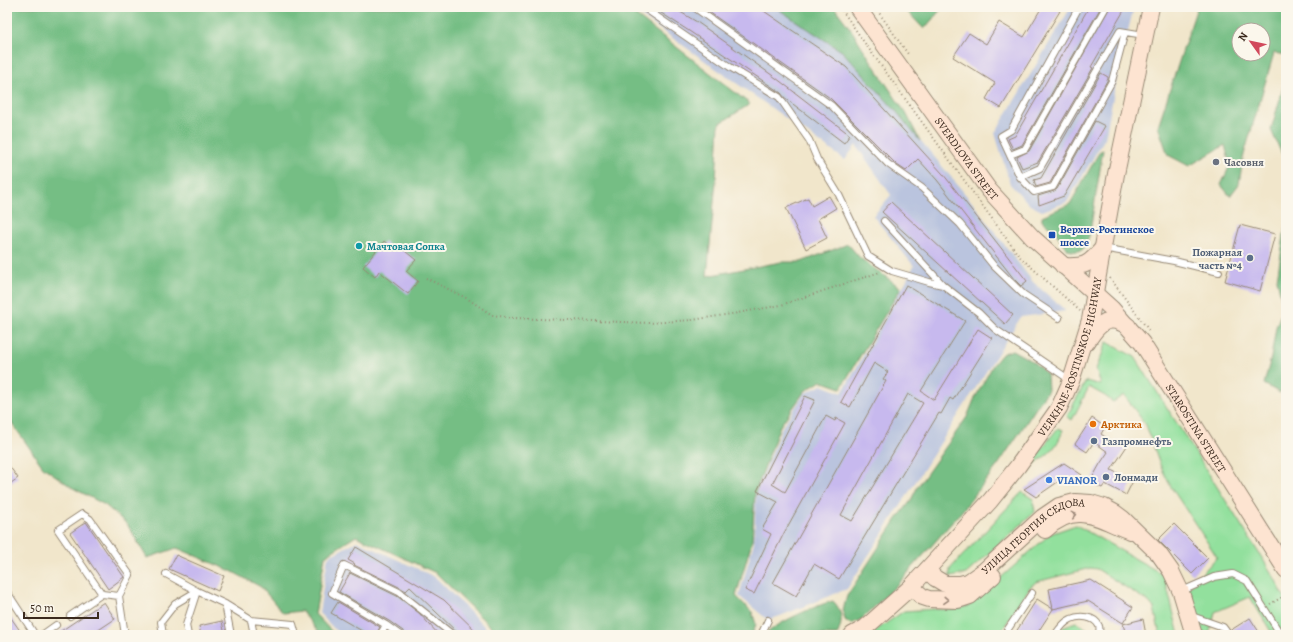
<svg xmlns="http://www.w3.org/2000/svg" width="1293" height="642" viewBox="0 0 1293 642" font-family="Alegreya,serif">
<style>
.industrial{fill:#bac4de}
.green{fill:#92e09d;stroke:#66855e}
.forest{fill:#75be84;stroke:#587451;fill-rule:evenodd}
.building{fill:#c7b9ee;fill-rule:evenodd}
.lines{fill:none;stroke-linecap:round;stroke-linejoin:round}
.lane-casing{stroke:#968874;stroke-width:8}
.secondary-casing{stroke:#968874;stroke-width:18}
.path{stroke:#968874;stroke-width:2;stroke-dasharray:1 3;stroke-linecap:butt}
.lane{stroke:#fff;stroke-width:6}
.secondary{stroke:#fde4d1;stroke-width:16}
.oneway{stroke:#9c8778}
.worship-dot{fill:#6b7280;stroke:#fbf7ec;stroke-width:1.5}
.transit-dot{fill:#1a4fb4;stroke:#fbf7ec;stroke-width:1.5}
.culture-dot{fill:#0f9aa8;stroke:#fbf7ec;stroke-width:1.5}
.service-dot{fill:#5c6f8a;stroke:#fbf7ec;stroke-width:1.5}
.food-dot{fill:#e8710a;stroke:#fbf7ec;stroke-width:1.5}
.shop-dot{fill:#3f7fe0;stroke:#fbf7ec;stroke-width:1.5}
.labels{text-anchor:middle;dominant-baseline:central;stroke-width:4;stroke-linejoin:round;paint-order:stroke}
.street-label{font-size:11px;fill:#3b2a1e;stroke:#fbf7ec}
.worship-label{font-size:11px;font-weight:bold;fill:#5b616d;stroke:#fbf7ec;text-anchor:start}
.transit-label{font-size:11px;font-weight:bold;fill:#164399;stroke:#fbf7ec;text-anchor:start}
.culture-label{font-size:11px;font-weight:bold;fill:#0d838f;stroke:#fbf7ec;text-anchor:start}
.service-label{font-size:11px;font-weight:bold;fill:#4e5e75;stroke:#fbf7ec;text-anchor:start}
.food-label{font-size:11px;font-weight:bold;fill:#c56008;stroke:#fbf7ec;text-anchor:start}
.shop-label{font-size:11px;font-weight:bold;fill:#366cbe;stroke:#fbf7ec;text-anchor:start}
</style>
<rect width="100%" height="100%" fill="#fbf7ec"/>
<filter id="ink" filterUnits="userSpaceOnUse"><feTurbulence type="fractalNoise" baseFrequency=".025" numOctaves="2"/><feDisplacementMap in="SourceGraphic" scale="8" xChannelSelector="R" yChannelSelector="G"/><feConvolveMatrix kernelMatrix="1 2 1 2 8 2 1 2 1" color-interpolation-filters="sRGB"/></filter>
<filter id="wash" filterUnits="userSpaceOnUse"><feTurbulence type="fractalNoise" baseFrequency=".012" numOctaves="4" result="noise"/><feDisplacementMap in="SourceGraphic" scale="16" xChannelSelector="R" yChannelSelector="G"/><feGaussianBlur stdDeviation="0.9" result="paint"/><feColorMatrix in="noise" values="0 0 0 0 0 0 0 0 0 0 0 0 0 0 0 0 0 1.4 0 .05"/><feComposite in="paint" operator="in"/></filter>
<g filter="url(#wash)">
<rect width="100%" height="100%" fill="#f1e6cb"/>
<path class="industrial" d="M636,7H775L843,52L896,111L971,201L1033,282L1066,311L1021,317L847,589L780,616L768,620L739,596L754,542L756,493L782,427L805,393L822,385L842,393L905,283L914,266L873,216L891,195L856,145L845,160L633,10Z
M1071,7H1134L1120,62L1105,138L1067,202L1042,211L1030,205L1010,184L995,133Z
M357,541L435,577L493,635H340L319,613L328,557Z"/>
<path class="green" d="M1107,342L1135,357L1274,577L1286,600V635H1273L1250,597L1215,612L1209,635H1202L1189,588L1217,557L1171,487L1161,467L1146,425L1124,395L1113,402L1105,396L1089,387L1072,420L1067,416L1086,381L1101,385L1096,369Z
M1058,428L1063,430C1057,448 1049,454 1034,464L1030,463Z
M1022,492L1033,499L1035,512L966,574L950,577V569Z
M1076,525L1164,575L1179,635H1160L1154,608L1149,602L1097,569L1090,568L1036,582L1030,587L999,635H869L904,611L934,609L953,610L969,606L1050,534Z
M1076,622L1096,635H1057L1062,627Z"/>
<path class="forest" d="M7,7H625L750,104L719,124L716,181L707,276L781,262H801L848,244L860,258L901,288L841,388L821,381L805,391L780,426L755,493L752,541L736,596L752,612L756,624L752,635H499L436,573L356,536L325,556L315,614L335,635H320L302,611L283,613L261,587L231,571L177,548L147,558L127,524L105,505L73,488L43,467L7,416Z
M775,7H834L852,31L880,75L907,115L920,141L896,111L843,52Z
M903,7H943L924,29Z
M1197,7H1286V55L1274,53L1243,158L1239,184L1230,196L1221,185L1230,165L1225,145L1189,166L1168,155L1158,126ZM1239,30H1263V54H1239Z
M1286,77V163L1271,130Z
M1103,150L1090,232L1087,243L1082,250C1065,255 1065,244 1056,233C1053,228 1046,224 1042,220V216L1070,204L1100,151Z
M1286,223V387L1280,393L1264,384L1271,358L1276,327L1283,308L1277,279Z
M1012,350L1032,361L1047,374L1048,390L998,465L962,511L899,583L862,619L851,624L845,620L843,610L847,596L897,519L910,502L918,486L967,417L974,400L993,365L1002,354Z
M833,601C843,611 843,623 837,635H765C776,623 817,605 833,601Z"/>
<g id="blocks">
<path class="building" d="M652,7H672L697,22L776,78L850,135L844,143L785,98L781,93L689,31Z
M702,7H758L846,67L943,174L1027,281L1021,286L1014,279L937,180L918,159L906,171L897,165L830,98Z
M1042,7H1054L1060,11L1001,108L986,99L995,83L953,57L969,33L986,44L999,22L1024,37Z
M1089,7H1101L1022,145L1013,149L1008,139L1015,136Z
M1110,7H1126L1091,67L1093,68L1038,162L1022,168L1017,157L1029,151Z
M1101,73L1108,77V79L1050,183L1036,187L1034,180L1041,178Z
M1095,121L1105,126L1064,196L1039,205L1038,196L1054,191L1057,189Z
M829,196L836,208L818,219L827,238L806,249L786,208L808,198L812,206Z
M891,202L1013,315L1005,324L882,212Z
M1240,225L1275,234L1260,291L1225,281Z
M384,241L396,251L400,247L416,260L406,271L418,281L408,294L379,271L375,277L363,267Z
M906,285L965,321L921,391L934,400L978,329L992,338L953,400L950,398L941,414L939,413L839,579L814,564L796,596L773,583L886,381L883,379L888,372L874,363L850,407L841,402ZM908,394L923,403L852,521L841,515Z
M805,396L815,400L772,484L785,492L826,416L835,421L836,418L845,423L784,533L754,594L745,590L771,534L762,529L778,502L757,491Z
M1092,418L1105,427L1101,434L1115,444L1117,440L1127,446L1111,470L1133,481L1126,495L1105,484L1102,488L1090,482L1100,464L1108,452L1094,442L1087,452L1075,444Z
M7,463L18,478L7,486Z
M1064,463L1082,475L1075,484L1065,477L1036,497L1024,489Z
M86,522L124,577L108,589L70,533Z
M1174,524L1208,558L1192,574L1158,540Z
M356,547L444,600L480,635H460L410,587L406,591L401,588L354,565L355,564L348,560Z
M176,555L224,576L218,591L169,569Z
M350,573L397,596L419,613L439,635H404L403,631L389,621L339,592Z
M1091,580L1133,607L1123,623L1088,601L1053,609L1049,589Z
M1037,599L1053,609L1036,635H1014Z
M104,602L115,619L91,635H55Z
M338,602L380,627L376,635H369L331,613Z
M7,612L23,635H7Z
M1250,618L1261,635H1233L1231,630Z
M1143,619L1146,635H1126L1123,624Z
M222,621L225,635H201L199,626Z"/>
</g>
</g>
<g filter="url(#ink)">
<use href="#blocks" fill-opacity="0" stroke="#968874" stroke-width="1"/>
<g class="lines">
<defs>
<path id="lane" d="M643,7L730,67L779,97L809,140L817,159L839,195L868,256L892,271L929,282L943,285
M694,7L832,106L888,164L922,188L960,224L993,265L1023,294L1059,318
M1079,7L1011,130L1001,136L1020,177L1034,192L1053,187L1112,81L1125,32
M1010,155L1025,149L1106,7
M1020,177L1040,168L1120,31L1144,35
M884,221L943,285L979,313L995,329L1070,380
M1103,248L1174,261L1219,272
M166,574L197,591L225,604L251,620L254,635
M1182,591L1214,577L1233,574L1247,581L1281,635
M7,592L35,635
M119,596L102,594L58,530L82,514L90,519L130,575L119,596L125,635
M225,604L231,635
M1189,615L1223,627L1229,635
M70,616L102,594
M251,620L293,624L296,635
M42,635L56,625
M163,635L161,622L175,604L197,591L186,625L188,635
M380,635L386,625
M400,635L386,625L332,593L344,565L399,592L453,635
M761,635L768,620
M1004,635L1032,593
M1055,635C1059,629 1064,622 1071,619C1079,615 1095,616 1099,626C1100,628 1099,632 1099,635"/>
<g id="secondary">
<path id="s1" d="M857,7L989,190L1033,238L1112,309L1142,343L1286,570"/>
<path d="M1063,266C1086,267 1088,265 1103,248"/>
<path d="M1087,342C1093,332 1103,317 1116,321C1120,322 1124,324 1128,326"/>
<path d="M1045,530C1077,501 1096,518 1130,531"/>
<path id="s2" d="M927,570L935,578L945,584H960L968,582L985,570L1043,517L1059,506L1075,502L1091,503L1104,507L1115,513L1123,519L1159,554L1171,571L1181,592L1194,635"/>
<path d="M911,587L923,597L929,599L958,600L970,596L993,576"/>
<path id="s3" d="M852,635L865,628L911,587L990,501L1018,466L1059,408L1071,381L1090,320L1116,174L1151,7"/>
</g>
</defs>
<use href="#lane" class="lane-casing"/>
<use href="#secondary" class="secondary-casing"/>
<path class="path" d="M840,7L864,42L1019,256L1080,311
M875,7L908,54
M426,278L468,299L492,315L513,318L650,323L692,320L738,313L781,305L880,272
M1110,278L1150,332
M1270,604L1286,595"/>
<use href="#lane" class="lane"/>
<use href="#secondary" class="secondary"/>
</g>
<defs><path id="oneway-chevron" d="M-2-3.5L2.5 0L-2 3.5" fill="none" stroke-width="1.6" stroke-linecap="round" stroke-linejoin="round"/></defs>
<g class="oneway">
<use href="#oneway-chevron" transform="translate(1074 515) rotate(-12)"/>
<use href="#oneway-chevron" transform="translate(946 600) rotate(3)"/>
</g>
</g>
<circle class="worship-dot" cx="1216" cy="162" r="4"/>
<rect class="transit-dot" x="1048" y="231" width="8" height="8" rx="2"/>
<circle class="culture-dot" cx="359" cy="246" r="4"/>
<g class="service-dot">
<circle cx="1250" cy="258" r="4"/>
<circle cx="1094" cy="441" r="4"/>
<circle cx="1106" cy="477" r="4"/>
</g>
<circle class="food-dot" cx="1093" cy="424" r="4"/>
<circle class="shop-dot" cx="1049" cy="480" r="4"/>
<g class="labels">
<g class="street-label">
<text stroke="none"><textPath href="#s1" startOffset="187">SVERDLOVA STREET</textPath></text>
<text stroke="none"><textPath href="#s3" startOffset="361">VERKHNE-ROSTINSKOE HIGHWAY</textPath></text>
<text stroke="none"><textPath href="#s1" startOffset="543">STAROSTINA STREET</textPath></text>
<text stroke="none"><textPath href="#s2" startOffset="128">УЛИЦА ГЕОРГИЯ СЕДОВА</textPath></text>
</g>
<g class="worship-label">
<text x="1224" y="162">Часовня</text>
</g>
<g class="transit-label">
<text x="1060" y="229">Верхне-Ростинское<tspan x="1060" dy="13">шоссе</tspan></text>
</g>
<g class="culture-label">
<text x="367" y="246">Мачтовая Сопка</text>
</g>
<g class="service-label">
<text x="1242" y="252" text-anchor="end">Пожарная<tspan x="1242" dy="13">часть №4</tspan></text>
<text x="1102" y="441">Газпромнефть</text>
<text x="1114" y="477">Лонмади</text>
</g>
<g class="food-label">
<text x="1101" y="424">Арктика</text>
</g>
<g class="shop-label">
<text x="1057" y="480">VIANOR</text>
</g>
</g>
<rect width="1293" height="642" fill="none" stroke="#fbf7ec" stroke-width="24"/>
<g transform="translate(1251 42) rotate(303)"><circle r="19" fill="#fbf7ec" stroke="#aea59a"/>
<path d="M0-3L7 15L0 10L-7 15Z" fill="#d1495b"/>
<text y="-6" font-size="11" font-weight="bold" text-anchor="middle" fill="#3b2a1e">N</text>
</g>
<path d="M24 612v6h74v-6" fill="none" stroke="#3b2a1e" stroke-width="2"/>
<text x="30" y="612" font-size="12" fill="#3b2a1e" stroke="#fbf7ec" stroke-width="3" paint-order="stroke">50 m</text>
</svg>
